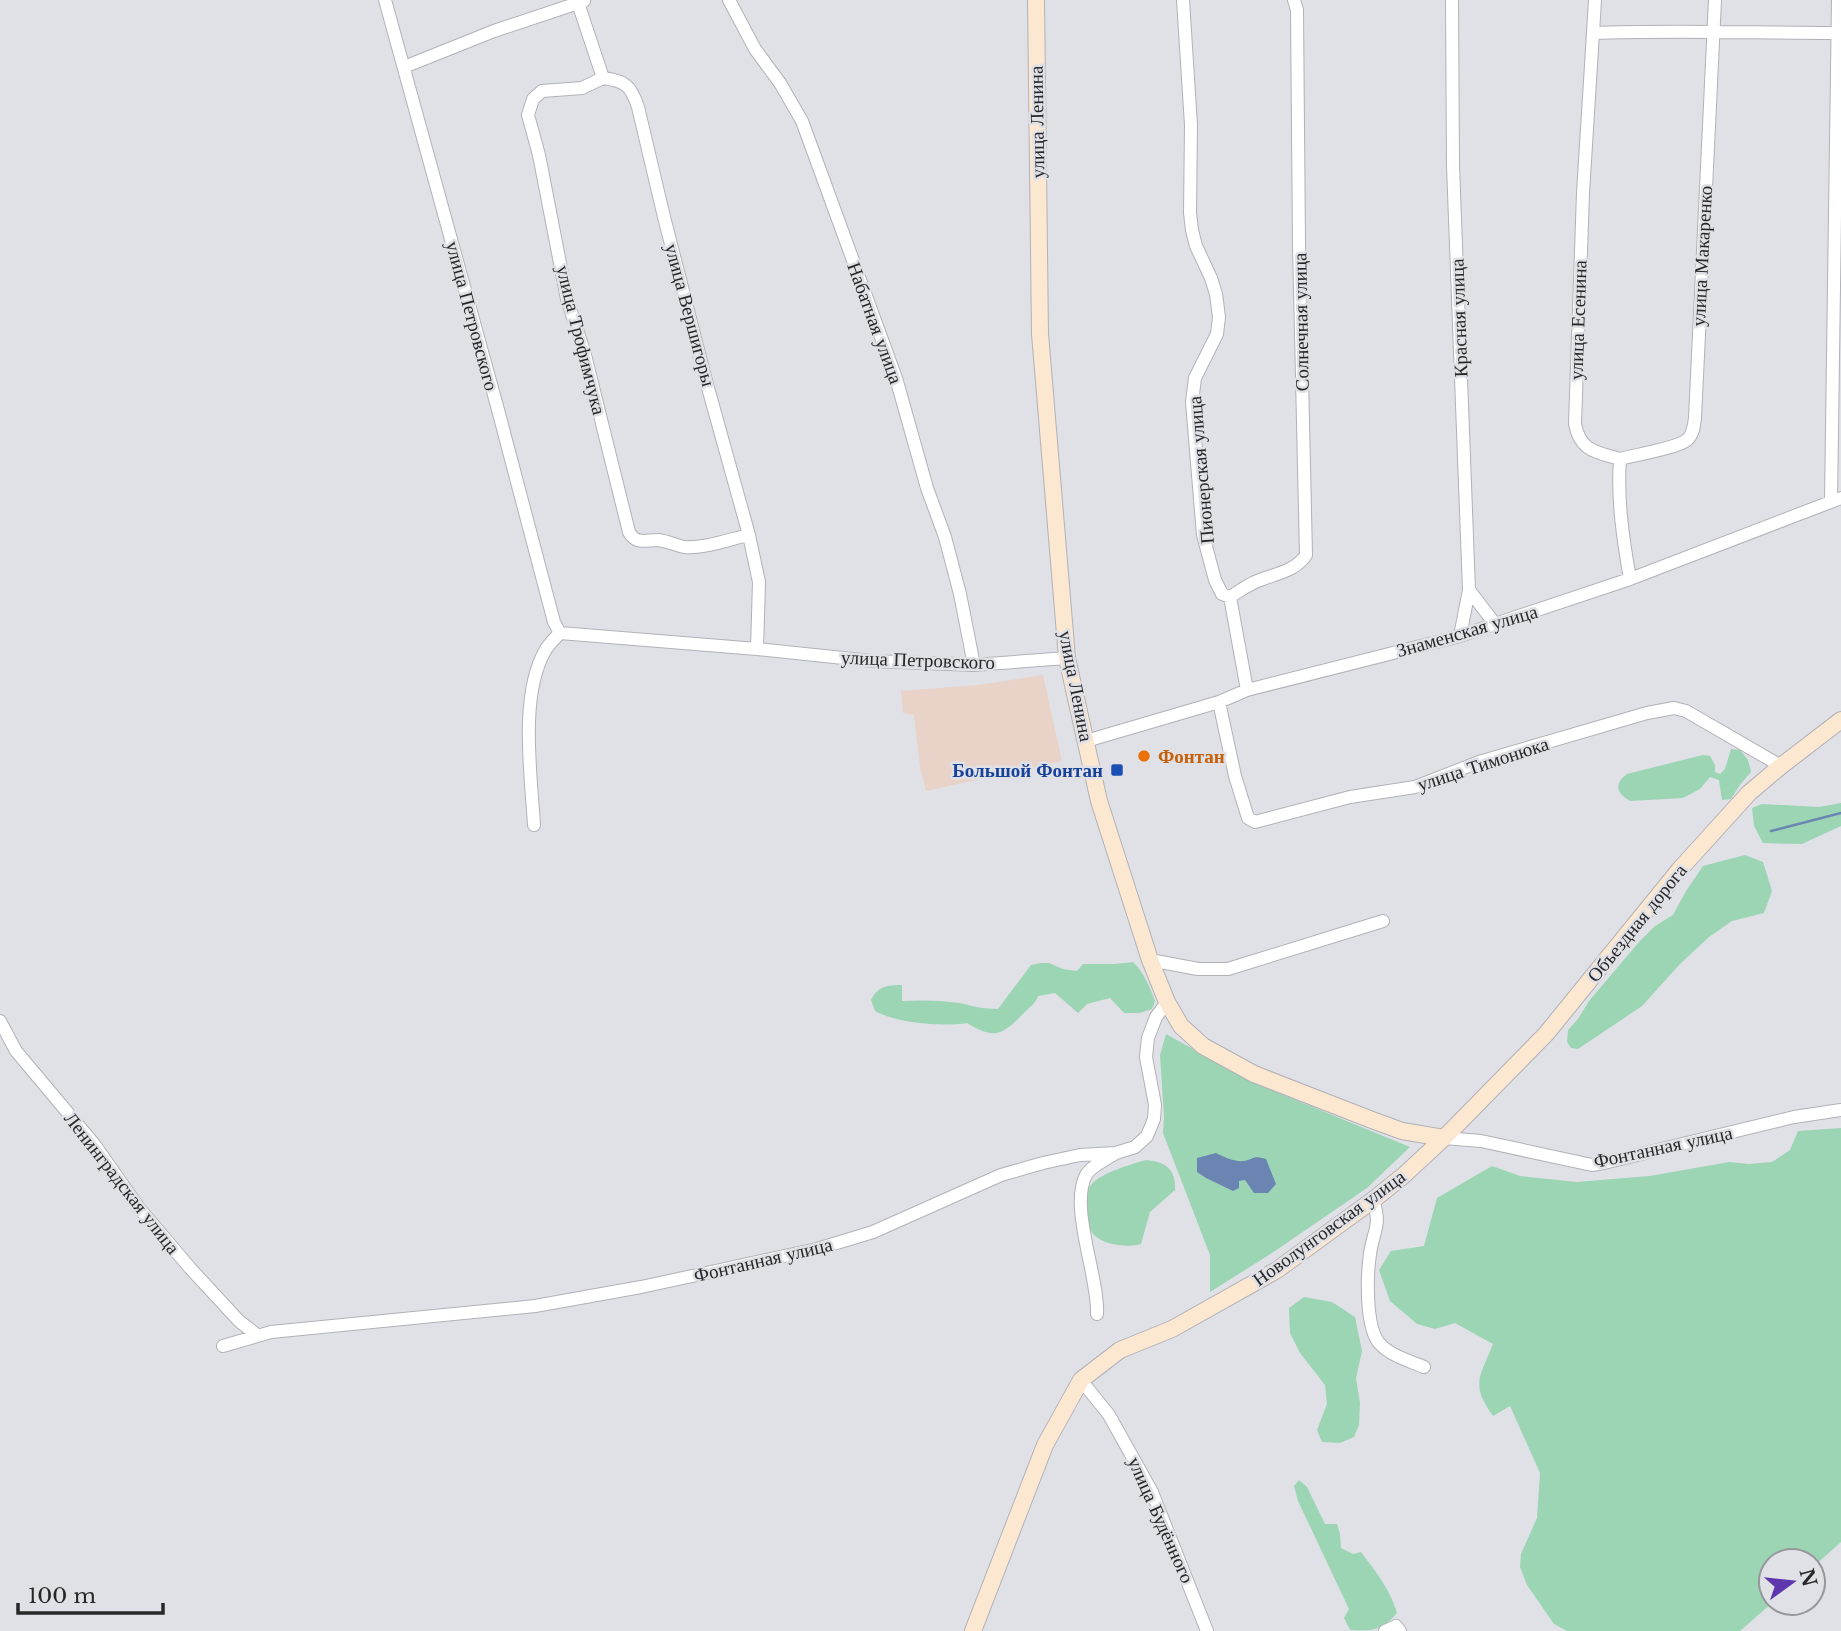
<svg xmlns="http://www.w3.org/2000/svg" width="1841" height="1631" viewBox="0 0 1841 1631" font-family="'Libre Baskerville',serif">
<style>
.industrial{fill:#e9d2c7}
.green{fill:#9bd5b4}
.water{fill:#6b85b3}
.lines{fill:none;stroke-linecap:round;stroke-linejoin:round}
.stream{stroke:#6b85b3;stroke-width:2.5}
.street-casing{stroke:#b1b2b8;stroke-width:14}
.secondary-casing{stroke:#b1b2b8;stroke-width:18}
.street{stroke:#fff;stroke-width:12}
.secondary{stroke:#fce7d1;stroke-width:16}
.food-dot{fill:#e8710a;stroke:#e0e0e7;stroke-width:2.5}
.transit-dot{fill:#1a4fb4;stroke:#e0e0e7;stroke-width:2.5}
.labels{text-anchor:middle;dominant-baseline:central;stroke-width:5;stroke-linejoin:round;paint-order:stroke}
.street-label{font-size:19px;fill:#272729;stroke:#e0e0e7}
.food-label{font-size:19px;font-weight:bold;fill:#c56008;stroke:#e0e0e7;text-anchor:start}
.transit-label{font-size:19px;font-weight:bold;fill:#164399;stroke:#e0e0e7;text-anchor:end}
</style>
<rect width="100%" height="100%" fill="#e0e0e7"/>
<path class="industrial" d="M1043,675L1062,761L926,791L920,767L914,715L903,713L901,691L979,685Z"/>
<path class="green" d="M1731,749L1740,750L1748,760L1751,772L1739,786L1731,799L1722,800L1719,780L1710,777L1700,789L1683,798L1630,801C1616,793 1614,784 1627,774L1703,755L1710,756L1715,765V772L1720,774L1725,769Z
M1841,803V826L1802,844L1763,843L1754,826L1752,808L1762,804L1819,807Z
M1745,855L1763,862L1772,891L1764,913L1732,921L1709,937L1680,964L1642,1006L1578,1049L1571,1048L1567,1042L1568,1030L1578,1019L1589,1001L1639,942L1655,926L1673,915L1686,891L1703,866Z
M1133,962C1144,972 1150,988 1155,1001L1152,1009L1139,1013H1124L1110,998L1087,1004L1078,1013L1055,993L1038,996C1036,1003 1030,1007 1024,1013C1002,1035 995,1040 967,1023C942,1027 896,1023 875,1011L871,1000C878,986 888,985 902,985V1001C920,1000 940,1000 959,1003C974,1006 981,1009 998,1009L1031,965L1041,963H1049L1063,969L1077,971L1083,964H1115Z
M1166,1034L1252,1082L1410,1147L1367,1188L1272,1253L1210,1292V1255L1163,1133L1164,1117L1160,1055Z
M1841,1128V1542L1813,1567V1561H1771L1772,1603L1740,1631H1567L1554,1624L1527,1585L1520,1567L1521,1554L1537,1518L1540,1473L1510,1406L1493,1416C1470,1384 1480,1377 1493,1344L1455,1323L1435,1329L1417,1324L1390,1301L1379,1270L1391,1251L1424,1246L1437,1198L1492,1166L1520,1176L1577,1182L1650,1176L1729,1162L1749,1164L1772,1162L1790,1150L1798,1131Z
M1146,1160C1166,1162 1176,1169 1175,1190L1150,1212L1141,1244C1127,1248 1099,1245 1091,1231C1088,1225 1088,1216 1087,1210C1086,1201 1085,1191 1092,1184C1099,1174 1134,1163 1146,1160Z
M1304,1297L1332,1302L1355,1317L1362,1351L1356,1378L1360,1403L1359,1425L1354,1437L1340,1443L1322,1442L1317,1430L1327,1404L1325,1385L1300,1353L1290,1333L1289,1308Z
M1299,1480L1307,1487L1325,1524H1337L1340,1534L1341,1548L1353,1554L1361,1552C1376,1572 1390,1589 1397,1613C1382,1631 1372,1631 1350,1630L1344,1618L1349,1609L1298,1501L1294,1486Z"/>
<path class="water" d="M1216,1153C1224,1157 1234,1162 1244,1161C1255,1159 1252,1155 1266,1159L1276,1184L1268,1193H1254L1245,1180L1239,1181V1188L1233,1191L1206,1178L1197,1172V1158Z"/>
<g class="lines">
<path class="stream" d="M1771,831L1841,813"/>
<defs>
<path id="street" d="M385,0L497,406L554,622L560,633L757,649L872,661L974,665L1067,658
M729,0L755,49L780,83L802,121L896,378L927,488L945,537L960,594L974,665
M1183,0L1191,125L1190,213L1192,230L1196,246L1211,278L1216,294L1219,317L1217,334L1195,378L1192,402L1203,535L1215,580L1222,594L1230,597L1247,690
M1452,0L1453,166L1469,590L1460,636
M578,3L603,78C626,81 631,86 638,107L664,217L705,377L749,535L759,582L757,649
M1593,33L1595,0
M404,67L494,31L584,1
M603,78L582,88L542,91L533,99L528,115L539,155L567,299L584,351L629,532C636,545 645,540 658,540C667,541 675,545 684,547C703,549 730,539 749,535
M1620,459C1635,455 1677,448 1687,440C1693,435 1694,426 1695,418L1715,0
M1831,501L1838,0
M1630,579C1623,539 1617,499 1620,459C1596,452 1580,451 1575,424L1583,193L1593,33C1675,30 1757,33 1838,33
M1469,590L1495,624
M1230,597C1238,592 1246,586 1255,582C1273,574 1295,572 1306,555L1299,245L1297,10L1294,0
M1219,702L1235,776L1248,818L1255,822L1350,797L1415,787L1479,762L1647,713L1674,708L1686,711L1781,766
M1086,741L1219,702L1247,690L1460,636L1495,624L1630,579L1841,498
M534,825C531,774 519,694 546,649C550,643 555,638 560,633
M1150,960L1198,969H1228L1383,921
M0,1021L16,1051L94,1144L139,1208L190,1268L239,1321L257,1335
M1444,1138L1481,1141L1592,1165L1604,1163L1794,1117L1841,1110
M1373,1200C1382,1227 1373,1230 1370,1254C1367,1275 1365,1328 1380,1344C1391,1356 1410,1361 1424,1367
M1097,1314C1099,1278 1069,1207 1086,1175C1091,1166 1107,1159 1116,1153
M223,1346L271,1332L535,1306L641,1287L711,1272L817,1249L873,1232L1001,1175L1043,1163L1080,1155L1116,1153L1135,1147L1147,1136L1154,1119L1155,1105L1146,1057L1148,1038L1156,1017L1167,1002
M1081,1380L1109,1415L1152,1492L1207,1631
M1385,1631L1396,1626L1400,1631"/>
<path id="secondary" d="M1036,0L1040,334L1067,658L1099,801L1150,960L1167,1002L1181,1026L1203,1046L1254,1074L1372,1120L1402,1131L1444,1138
M973,1631L1045,1445L1081,1380L1120,1350L1172,1329L1277,1270L1373,1200L1403,1176L1444,1138L1546,1034L1680,869L1749,793L1781,766L1841,720"/>
</defs>
<use href="#street" class="street-casing"/>
<use href="#secondary" class="secondary-casing"/>
<use href="#street" class="street"/>
<use href="#secondary" class="secondary"/>
</g>
<circle class="food-dot" cx="1144" cy="756" r="7"/>
<rect class="transit-dot" x="1110" y="763" width="14" height="14" rx="3.5"/>
<g class="labels">
<g class="street-label">
<text transform="translate(1037 122) rotate(-91)">улица Ленина</text>
<text transform="translate(1702 256) rotate(-87)">улица Макаренко</text>
<text transform="translate(690 315) rotate(75)">улица Вершигоры</text>
<text transform="translate(472 316) rotate(75)">улица Петровского</text>
<text transform="translate(1459 318) rotate(-92)">Красная улица</text>
<text transform="translate(1578 320) rotate(-88)">улица Есенина</text>
<text transform="translate(1301 322) rotate(-91)">Солнечная улица</text>
<text transform="translate(875 323) rotate(70)">Набатная улица</text>
<text transform="translate(581 340) rotate(76)">улица Трофимчука</text>
<text transform="translate(1201 470) rotate(-95)">Пионерская улица</text>
<text transform="translate(1467 631) rotate(-16)">Знаменская улица</text>
<text transform="translate(918 660) rotate(2)">улица Петровского</text>
<text transform="translate(1076 686) rotate(79)">улица Ленина</text>
<text transform="translate(1483 764) rotate(-18)">улица Тимонюка</text>
<text transform="translate(1637 923) rotate(-51)">Объездная дорога</text>
<text transform="translate(1663 1147) rotate(-12)">Фонтанная улица</text>
<text transform="translate(122 1183) rotate(52)">Ленинградская улица</text>
<text transform="translate(1329 1228) rotate(-36)">Новолунговская улица</text>
<text transform="translate(763 1260) rotate(-13)">Фонтанная улица</text>
<text transform="translate(1161 1520) rotate(66)">улица Будённого</text>
</g>
<g class="food-label">
<text x="1158" y="756">Фонтан</text>
</g>
<g class="transit-label">
<text x="1103" y="770">Большой Фонтан</text>
</g>
</g>
<g transform="translate(1792 1582) rotate(75)"><circle r="33" fill="#e0e0e7" stroke="#96969b" stroke-width="2"/>
<path d="M0-5L12 26L0 18L-12 26Z" fill="#5e36ae"/>
<text y="-10" font-size="19" font-weight="bold" text-anchor="middle" fill="#272729">N</text>
</g>
<path d="M18 1603v10h145v-10" fill="none" stroke="#272729" stroke-width="3.5"/>
<text x="28" y="1603" font-size="21" fill="#272729" stroke="#e0e0e7" stroke-width="5" paint-order="stroke">100 m</text>
</svg>
